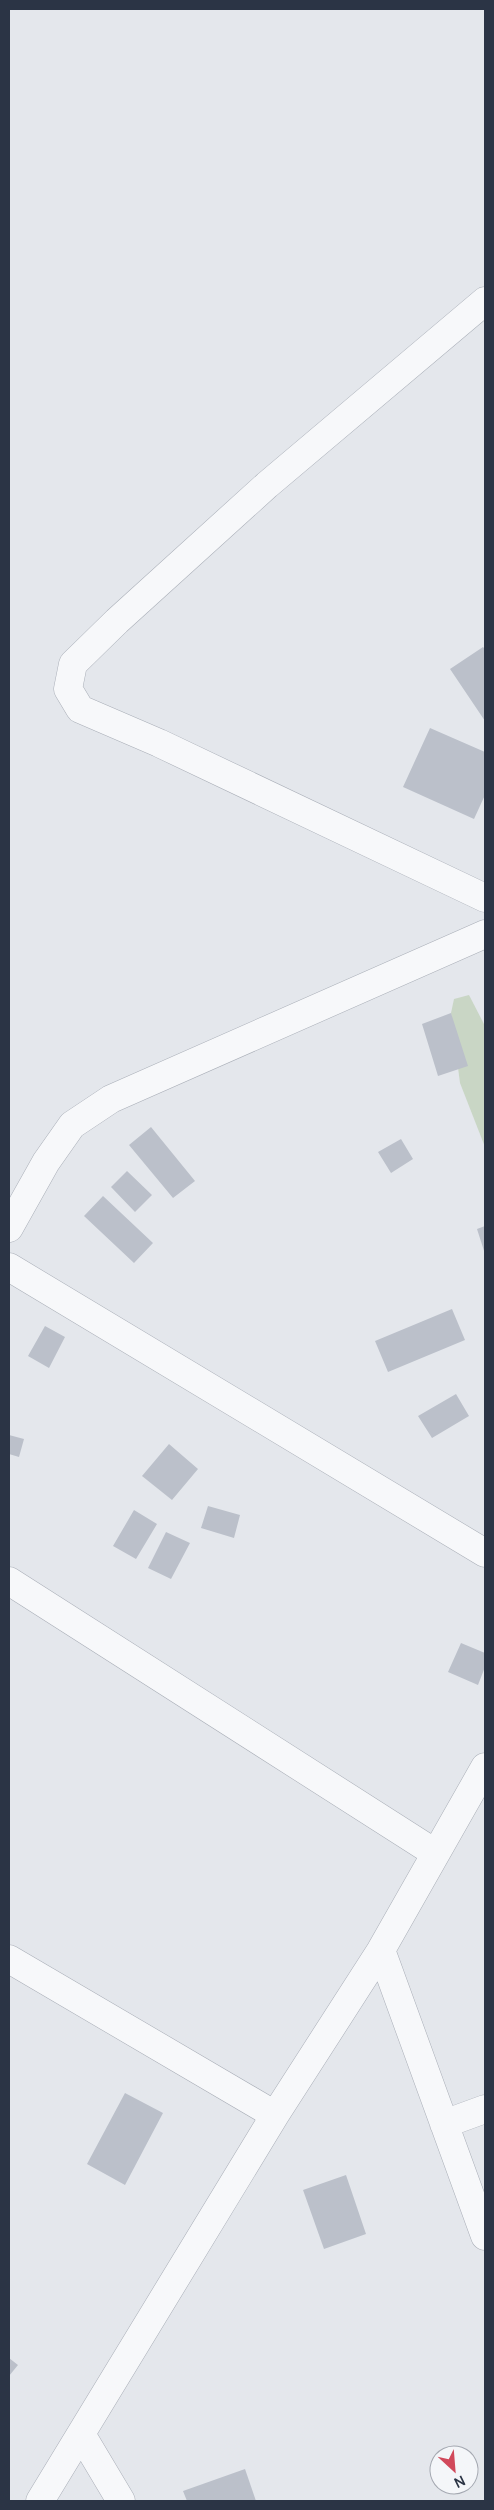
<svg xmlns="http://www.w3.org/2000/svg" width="494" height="2510" viewBox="0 0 494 2510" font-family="Manrope,sans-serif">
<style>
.green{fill:#c9d6c5}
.building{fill:#bbc0ca}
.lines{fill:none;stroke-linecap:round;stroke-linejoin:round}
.street-casing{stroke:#a9aeb7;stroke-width:29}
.street{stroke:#f7f8fa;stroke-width:28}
</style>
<rect width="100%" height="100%" fill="#e4e7ec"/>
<path class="green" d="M469,995L485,1026V1147L460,1083L451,1013L454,999Z"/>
<path class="building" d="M483,647L485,649V721L450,669Z
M430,728L485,752V795L474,819L403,787Z
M451,1013L468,1066L438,1076L422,1024Z
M151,1127L195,1181L173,1198L129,1145Z
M401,1139L413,1159L391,1173L378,1152Z
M127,1171L152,1195L135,1212L111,1187Z
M103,1196L153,1243L134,1263L84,1216Z
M485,1226V1254L477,1229Z
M452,1309L465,1340L388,1372L375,1341Z
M45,1326L65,1337L49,1368L28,1356Z
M456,1394L469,1416L432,1438L418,1416Z
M9,1435L24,1439L19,1457L9,1454Z
M169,1444L198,1469L172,1500L142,1476Z
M208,1506L240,1515L234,1538L201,1528Z
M134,1510L157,1524L136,1559L113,1546Z
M166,1532L190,1543L171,1579L148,1568Z
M461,1643L485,1653V1667L478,1685L448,1672Z
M125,2093L163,2113L125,2185L87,2164Z
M346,2175L366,2234L324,2249L303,2190Z
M9,2358L18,2365L9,2376Z
M245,2469L256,2501H187L183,2491Z"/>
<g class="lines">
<defs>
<path id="street" d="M485,301L267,485L117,621L73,664L68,689L80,709L159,743L485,898
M9,1228L46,1162L72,1125L111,1099L485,934
M9,1267L485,1553
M9,1581L435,1853
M381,1950L485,2236
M9,1959L275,2115
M444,2124L485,2109
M81,2434L121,2501
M40,2501L275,2115L381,1950L485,1767"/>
</defs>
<use href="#street" class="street-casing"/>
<use href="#street" class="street"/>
</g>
<rect width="494" height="2510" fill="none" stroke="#2b3445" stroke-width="20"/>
<g transform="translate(454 2470) rotate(154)"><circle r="24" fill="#f4f6f9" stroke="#a4a8b1"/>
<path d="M0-4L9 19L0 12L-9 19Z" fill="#d1495b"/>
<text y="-8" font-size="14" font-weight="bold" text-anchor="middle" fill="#2b3445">N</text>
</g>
</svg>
